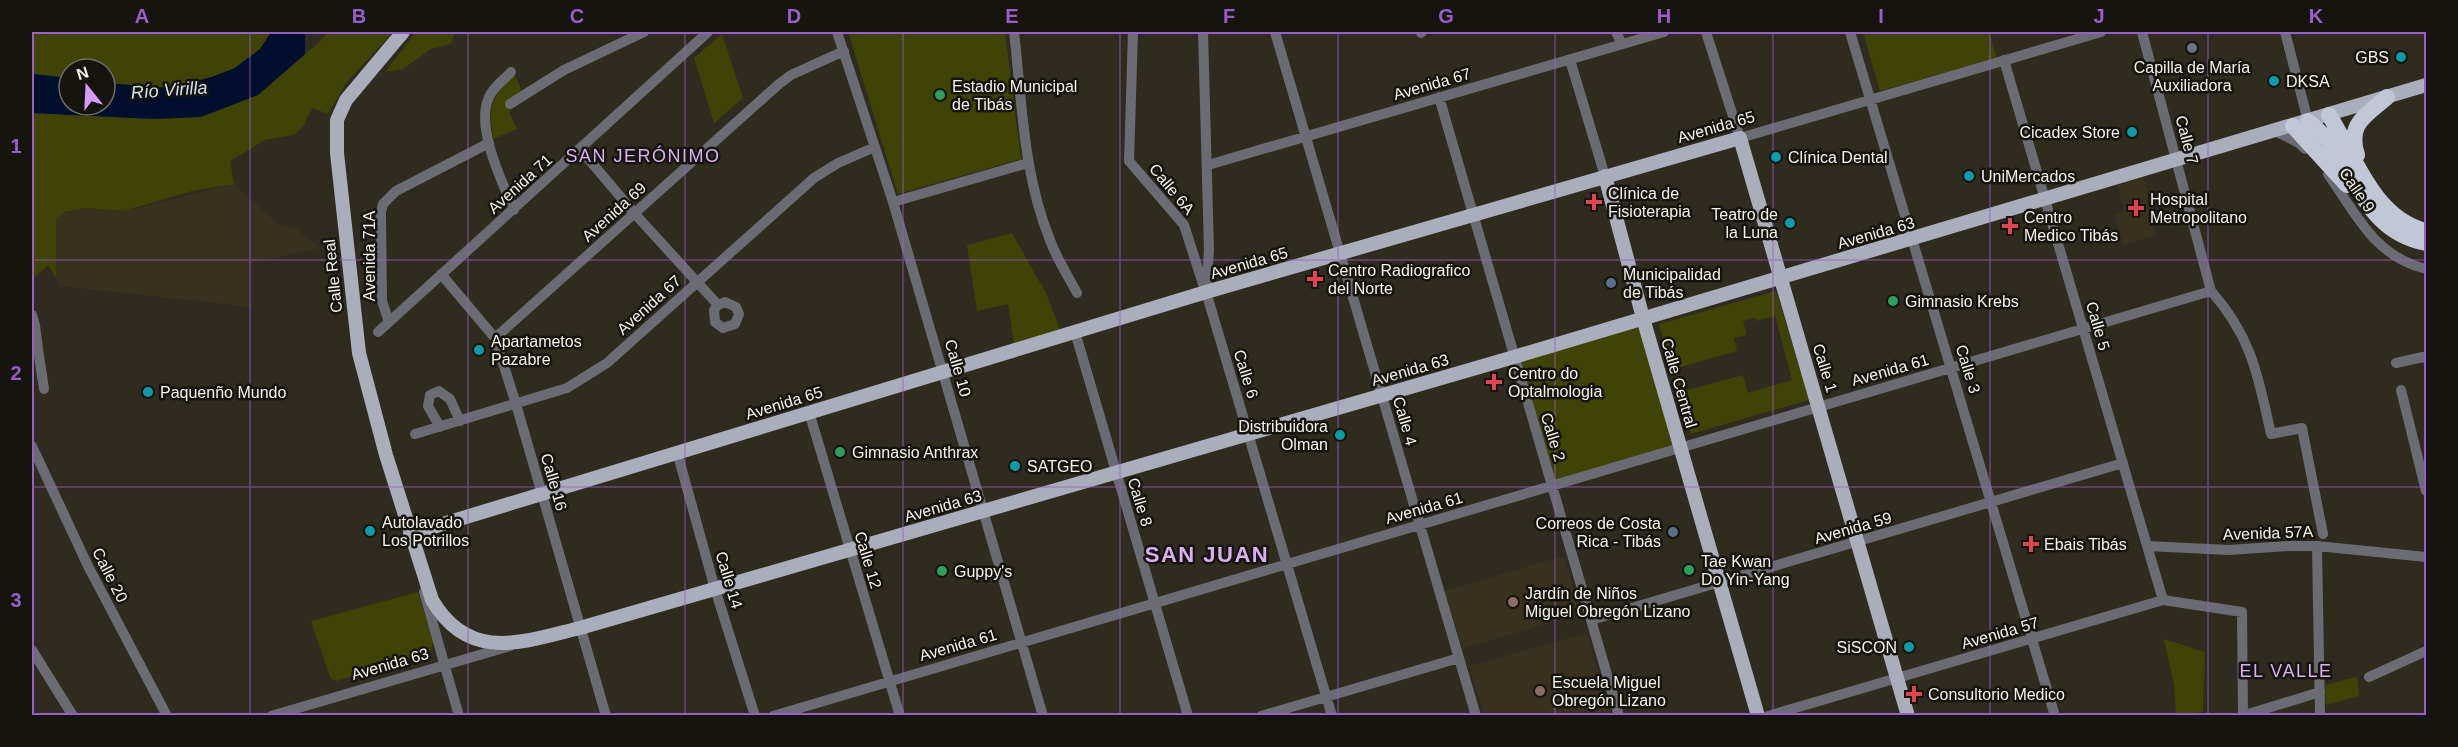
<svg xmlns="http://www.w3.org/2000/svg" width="2458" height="747" viewBox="0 0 2458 747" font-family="Helvetica,sans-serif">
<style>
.built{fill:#37311e}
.green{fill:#3f4305;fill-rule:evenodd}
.water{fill:#000f2d}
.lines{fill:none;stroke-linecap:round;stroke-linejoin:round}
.minor{stroke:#6b6c73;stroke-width:10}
.major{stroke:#aaadba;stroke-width:14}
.highway{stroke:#c2c7d6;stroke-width:16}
.grid{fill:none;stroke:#995eca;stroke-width:1.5;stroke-opacity:0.55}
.worship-dot{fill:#6b7280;stroke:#15140e;stroke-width:2}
.culture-dot{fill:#0f9aa8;stroke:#15140e;stroke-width:2}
.leisure-dot{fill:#2e9e5b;stroke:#15140e;stroke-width:2}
.health-dot{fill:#e0444e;stroke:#15140e;stroke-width:2}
.service-dot{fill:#5c6f8a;stroke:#15140e;stroke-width:2}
.education-dot{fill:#8d6e63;stroke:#15140e;stroke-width:2}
.labels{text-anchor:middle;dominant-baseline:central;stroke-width:5;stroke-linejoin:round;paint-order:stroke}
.poi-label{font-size:16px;fill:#f4f2ea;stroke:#15140e;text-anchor:start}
.street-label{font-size:16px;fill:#f4f2ea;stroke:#15140e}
.water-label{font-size:18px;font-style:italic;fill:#d4e0f2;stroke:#15140e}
.neighbourhood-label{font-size:18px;letter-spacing:1.5px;fill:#d9b0f1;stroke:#15140e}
.district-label{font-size:22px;font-weight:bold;letter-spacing:1.5px;fill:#d9b0f1;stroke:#15140e}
.neatline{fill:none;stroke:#995eca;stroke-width:2}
.grid-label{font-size:20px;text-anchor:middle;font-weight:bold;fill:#995eca}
</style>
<rect width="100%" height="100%" fill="#2f2b1f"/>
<path class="built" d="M2143,176L2147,190V205L2156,235L2123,245L2114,215L2125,211L2116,183Z
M234,184L278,224L298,230L320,248L252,263V307L59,286L56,278V218L60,214L86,208L124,211Z
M1563,556L1582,613L1462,649L1445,591Z
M1587,633L1611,715H1484L1469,666Z"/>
<path class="green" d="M32,32H271L261,49L235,68L212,77L168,88L105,83V69H69V78L32,74Z
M328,32H393L346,83L328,114L312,108L304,125L294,135L265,140L230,161L234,184L192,191L124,211L86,208L65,212L56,219V278L48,265L32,280V113L155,119L258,95L318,43Z
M416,32H455L451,44L431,49L403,69L385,72Z
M848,32H1005L1021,159L898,194Z
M1863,32H1989L1997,58L1880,91Z
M722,34L743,98L714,123L694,58Z
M514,74L522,91L509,113L517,129L493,139C488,106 491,98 514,74Z
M1012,233L1046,293L1060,330L1014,344L1008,304L977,311L967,245Z
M1776,291L1809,400L1691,434L1659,324ZM1775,316L1792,380L1748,393L1743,375L1684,391L1677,368L1737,351L1734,338L1747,335L1743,321L1755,318L1757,321Z
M1640,325L1675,449L1557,484L1520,359Z
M418,592L433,642L431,651L337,681L331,679L311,621Z
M2164,639L2205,652L2203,712L2176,715L2174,685Z
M2357,677L2359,696L2326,705L2325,685Z"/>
<path class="water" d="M271,32H305V54L258,95L201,117L155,119L32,113V74L69,78V105H105V83L168,88L212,77L235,68L260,49Z"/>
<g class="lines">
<path class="minor" d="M837,32L893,202L1043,716
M1014,32C1022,101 1023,174 1050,240C1057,259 1068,276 1077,293
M1133,32L1129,161L1184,225L1203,284
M1203,32L1209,250L1206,292L1332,716
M1275,32L1476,716
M1616,32L1622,44
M1706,32L1740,138L2101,32
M1850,32L2055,716
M2142,32L2211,291C2252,337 2258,376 2271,434L2302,428L2323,534
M2285,32L2308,121
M1421,33L1422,32
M1570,60L1605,176
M2004,60L2163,600
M511,72C504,80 493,87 489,97C475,127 502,182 514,210
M1439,97L1619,716
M510,104L564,70L644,32
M2275,131L2299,143L2305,149
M580,149L635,214L718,305L714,310L715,322L723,328L735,324L739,314L736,307L725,302L718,305
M1208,165L1664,32
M2328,174C2357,215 2374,256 2426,269
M893,202L1028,163
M441,274L495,338L516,404L606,716
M32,315L35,325L38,349L32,348
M389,322L382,301L381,212L383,204L396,191L489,143
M378,332L708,32
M1075,332L1188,716
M495,338L779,84L791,75L844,51
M38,349L44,389
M2396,363L2423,357L2426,358
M2401,390L2426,491
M809,412L900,716
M440,427L428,406L430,395L439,391L450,399L460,421
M415,434L567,388L607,363L814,178L838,163L875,147
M32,446L88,566L167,716
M677,452L715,589L755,716
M2147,546L2229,550L2289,546H2317L2426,557
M2317,546L2320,716
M424,592L459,716
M1591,620L2123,463
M32,650L73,716
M2369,677L2426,651
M271,716L510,646
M773,716L2211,291
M1261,716L1459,658
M1768,716L2163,600L2242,612L2243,716
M2242,716L2320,692"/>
<path class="major" d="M403,32L346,100L337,120V153L359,353L386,455L432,600C469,663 523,642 580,628L1514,357L2426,85
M1605,176L1643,318L1758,716
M410,534L1206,292L1740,138L1908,716"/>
<path class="highway" d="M2329,115C2355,156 2373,218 2426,231
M2308,121C2316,128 2325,136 2331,144C2360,185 2370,232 2426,243
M2293,126L2347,185
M2357,155C2347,123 2366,116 2387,97"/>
</g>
<path class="grid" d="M250,32V716M468,32V716M685,32V716M903,32V716M1120,32V716M1338,32V716M1555,32V716M1773,32V716M1990,32V716M2208,32V716M32,260H2426M32,487H2426"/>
<circle class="worship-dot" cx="2192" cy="48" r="6"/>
<g class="culture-dot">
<circle cx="2401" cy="57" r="6"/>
<circle cx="2274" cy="81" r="6"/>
<circle cx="2132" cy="132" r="6"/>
<circle cx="1776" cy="157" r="6"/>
<circle cx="1969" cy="176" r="6"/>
<circle cx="1790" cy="223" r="6"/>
<circle cx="479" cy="350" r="6"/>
<circle cx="148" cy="392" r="6"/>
<circle cx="1340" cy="435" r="6"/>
<circle cx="1015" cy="466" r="6"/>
<circle cx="370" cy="531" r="6"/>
<circle cx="1909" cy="647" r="6"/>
</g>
<g class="leisure-dot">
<circle cx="940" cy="95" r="6"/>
<circle cx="1893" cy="301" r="6"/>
<circle cx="840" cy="452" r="6"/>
<circle cx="1689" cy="570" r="6"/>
<circle cx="942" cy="571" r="6"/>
</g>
<g class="health-dot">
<path d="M1591 193h6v6h6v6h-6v6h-6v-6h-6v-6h6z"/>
<path d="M2133 199h6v6h6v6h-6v6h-6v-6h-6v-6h6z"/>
<path d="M2007 217h6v6h6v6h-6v6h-6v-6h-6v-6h6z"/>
<path d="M1312 270h6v6h6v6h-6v6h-6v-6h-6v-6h6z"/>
<path d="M1491 373h6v6h6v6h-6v6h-6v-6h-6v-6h6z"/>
<path d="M2028 535h6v6h6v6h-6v6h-6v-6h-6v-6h6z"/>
<path d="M1911 685h6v6h6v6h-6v6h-6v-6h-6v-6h6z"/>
</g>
<g class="service-dot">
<circle cx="1611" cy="283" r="6"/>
<circle cx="1673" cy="532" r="6"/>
</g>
<g class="education-dot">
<circle cx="1513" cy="602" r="6"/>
<circle cx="1540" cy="691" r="6"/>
</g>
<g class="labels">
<g class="poi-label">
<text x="2389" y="57" text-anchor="end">GBS</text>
<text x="2192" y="67" text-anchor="middle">Capilla de María<tspan x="2192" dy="18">Auxiliadora</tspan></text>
<text x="2286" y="81">DKSA</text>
<text x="952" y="86">Estadio Municipal<tspan x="952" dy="18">de Tibás</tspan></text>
<text x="2120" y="132" text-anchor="end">Cicadex Store</text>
<text x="1788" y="157">Clínica Dental</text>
<text x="1981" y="176">UniMercados</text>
<text x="1608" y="193">Clínica de<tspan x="1608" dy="18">Fisioterapia</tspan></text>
<text x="2150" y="199">Hospital<tspan x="2150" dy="18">Metropolitano</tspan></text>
<text x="1778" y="214" text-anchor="end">Teatro de<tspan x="1778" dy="18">la Luna</tspan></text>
<text x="2024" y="217">Centro<tspan x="2024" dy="18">Medico Tibás</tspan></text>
<text x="1328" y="270">Centro Radiografico<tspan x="1328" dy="18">del Norte</tspan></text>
<text x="1623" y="274">Municipalidad<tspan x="1623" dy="18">de Tibás</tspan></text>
<text x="1905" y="301">Gimnasio Krebs</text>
<text x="491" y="341">Apartametos<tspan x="491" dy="18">Pazabre</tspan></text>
<text x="1508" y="373">Centro do<tspan x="1508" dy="18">Optalmologia</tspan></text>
<text x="160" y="392">Paquenño Mundo</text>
<text x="1328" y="426" text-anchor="end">Distribuidora<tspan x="1328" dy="18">Olman</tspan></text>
<text x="852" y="452">Gimnasio Anthrax</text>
<text x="1027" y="466">SATGEO</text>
<text x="382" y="522">Autolavado<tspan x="382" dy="18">Los Potrillos</tspan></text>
<text x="1661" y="523" text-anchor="end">Correos de Costa<tspan x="1661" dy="18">Rica - Tibás</tspan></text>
<text x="2044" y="544">Ebais Tibás</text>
<text x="1701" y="561">Tae Kwan<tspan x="1701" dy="18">Do Yin-Yang</tspan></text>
<text x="954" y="571">Guppy's</text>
<text x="1525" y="593">Jardín de Niños<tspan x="1525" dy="18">Miguel Obregón Lizano</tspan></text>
<text x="1897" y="647" text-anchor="end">SiSCON</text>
<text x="1552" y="682">Escuela Miguel<tspan x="1552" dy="18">Obregón Lizano</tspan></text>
<text x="1928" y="694">Consultorio Medico</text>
</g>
<g class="street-label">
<text transform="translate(1432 84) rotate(-16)">Avenida 67</text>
<text transform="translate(1716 127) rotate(-16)">Avenida 65</text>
<text transform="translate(2187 140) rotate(75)">Calle 7</text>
<text transform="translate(520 184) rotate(-42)">Avenida 71</text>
<text transform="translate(1172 189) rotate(50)">Calle 6A</text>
<text transform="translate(2357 190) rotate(56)">Calle 9</text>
<text transform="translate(614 212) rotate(-42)">Avenida 69</text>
<text transform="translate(1876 233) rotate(-16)">Avenida 63</text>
<text transform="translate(369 256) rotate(-90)">Avenida 71A</text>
<text transform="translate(1249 263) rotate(-16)">Avenida 65</text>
<text transform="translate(333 276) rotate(-96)">Calle Real</text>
<text transform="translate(649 305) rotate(-42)">Avenida 67</text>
<text transform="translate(2098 326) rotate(74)">Calle 5</text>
<text transform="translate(958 368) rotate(74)">Calle 10</text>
<text transform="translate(1825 368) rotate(73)">Calle 1</text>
<text transform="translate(1968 369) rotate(73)">Calle 3</text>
<text transform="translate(1410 370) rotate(-16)">Avenida 63</text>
<text transform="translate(1890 370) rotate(-16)">Avenida 61</text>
<text transform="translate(1246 374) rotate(73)">Calle 6</text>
<text transform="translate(1679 383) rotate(74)">Calle Central</text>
<text transform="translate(784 403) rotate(-17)">Avenida 65</text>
<text transform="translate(1405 421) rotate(74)">Calle 4</text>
<text transform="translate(1553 437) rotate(73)">Calle 2</text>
<text transform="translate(554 482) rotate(74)">Calle 16</text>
<text transform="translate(1140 502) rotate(73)">Calle 8</text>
<text transform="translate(943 506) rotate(-16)">Avenida 63</text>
<text transform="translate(1424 508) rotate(-16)">Avenida 61</text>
<text transform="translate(1853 528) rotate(-16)">Avenida 59</text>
<text transform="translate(2268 533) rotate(-2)">Avenida 57A</text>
<text transform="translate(868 560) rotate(73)">Calle 12</text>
<text transform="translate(110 575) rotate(63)">Calle 20</text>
<text transform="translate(729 580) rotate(73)">Calle 14</text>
<text transform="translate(2000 633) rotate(-16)">Avenida 57</text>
<text transform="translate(958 645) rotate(-16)">Avenida 61</text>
<text transform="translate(390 664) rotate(-16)">Avenida 63</text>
</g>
<g class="water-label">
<text transform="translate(169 90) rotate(-4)">Río Virilla</text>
</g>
<g class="neighbourhood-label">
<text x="643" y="156">SAN JERÓNIMO</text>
<text x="2286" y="671">EL VALLE</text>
</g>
<g class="district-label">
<text x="1207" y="554">SAN JUAN</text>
</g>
</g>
<rect width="2458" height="747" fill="none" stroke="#15140e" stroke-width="66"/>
<g transform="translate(87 87) rotate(342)"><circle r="28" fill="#15140e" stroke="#6e6d66" stroke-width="1.5"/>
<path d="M0-4.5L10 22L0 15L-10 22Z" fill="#d79bf9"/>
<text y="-9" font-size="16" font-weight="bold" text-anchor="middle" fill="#f4f2ea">N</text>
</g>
<rect x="33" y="33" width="2392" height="681" class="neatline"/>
<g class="grid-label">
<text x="142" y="23">A</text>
<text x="359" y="23">B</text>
<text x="577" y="23">C</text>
<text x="794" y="23">D</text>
<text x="1012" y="23">E</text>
<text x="1229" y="23">F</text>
<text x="1446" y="23">G</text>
<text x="1664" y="23">H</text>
<text x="1881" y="23">I</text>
<text x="2099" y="23">J</text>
<text x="2316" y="23">K</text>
<text x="16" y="153">1</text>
<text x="16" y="380">2</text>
<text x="16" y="607">3</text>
</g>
</svg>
